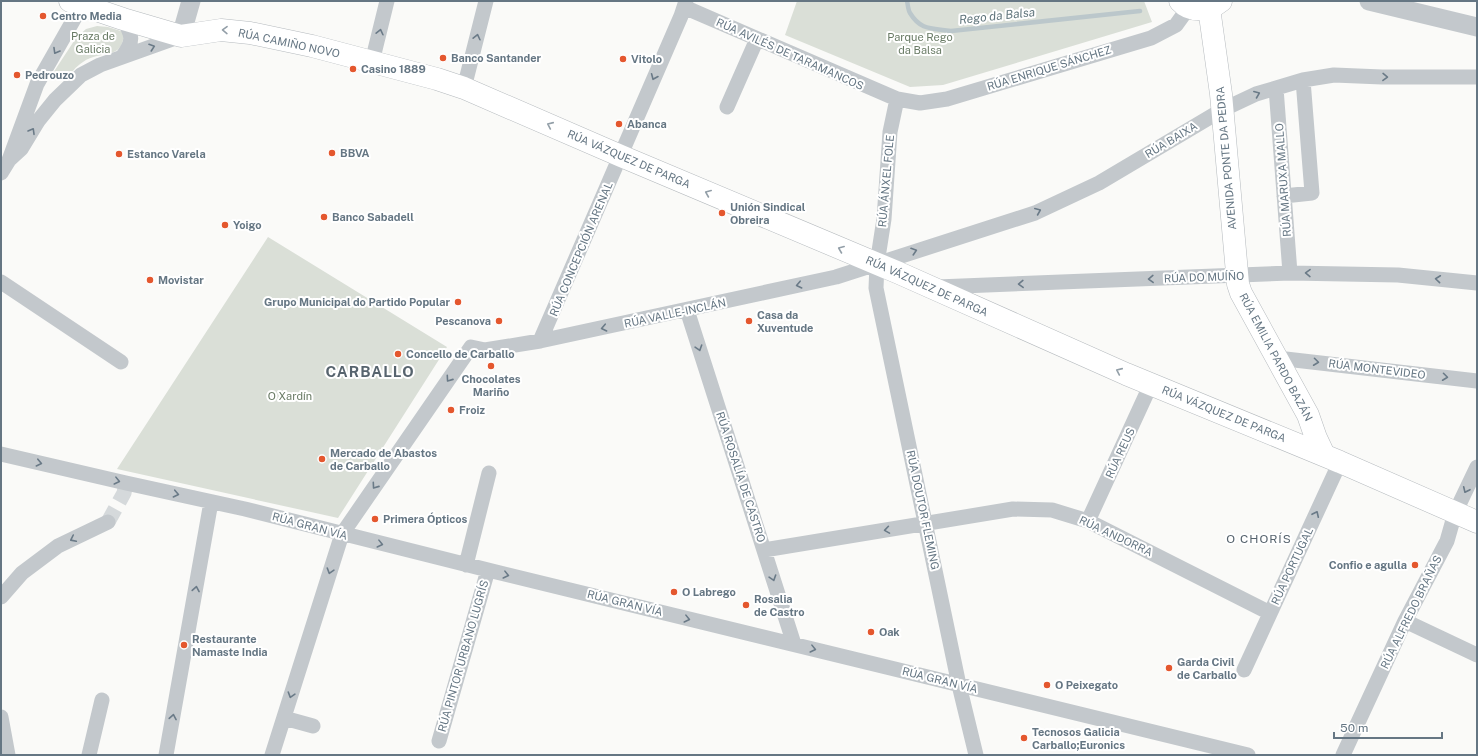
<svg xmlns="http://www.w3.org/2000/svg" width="1478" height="756" viewBox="0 0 1478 756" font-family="'Public Sans',sans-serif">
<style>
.green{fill:#dadfd7}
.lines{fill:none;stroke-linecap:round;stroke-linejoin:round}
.stream{stroke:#bbc7cb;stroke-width:4.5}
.minor-tunnel{stroke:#d5d9db;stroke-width:15;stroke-dasharray:15 8;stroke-linecap:butt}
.primary-casing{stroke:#b5babe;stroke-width:23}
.minor{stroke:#c3c8cc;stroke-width:15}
.tertiary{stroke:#c3c8cc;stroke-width:19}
.primary{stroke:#fff;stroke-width:22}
.oneway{stroke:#939fa8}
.oneway2{stroke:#6a7a87}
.poi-dot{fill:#e4572e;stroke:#fff;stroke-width:1.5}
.labels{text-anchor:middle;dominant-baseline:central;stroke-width:4;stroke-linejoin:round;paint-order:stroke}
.poi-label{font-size:11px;font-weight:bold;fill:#657683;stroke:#fff;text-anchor:start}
.park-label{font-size:11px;fill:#687a64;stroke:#fff}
.street-label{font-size:11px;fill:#657683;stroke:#fff}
.water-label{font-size:12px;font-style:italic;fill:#60757c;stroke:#fff}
.neighbourhood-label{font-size:12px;letter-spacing:1px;fill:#57646e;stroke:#fff}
.district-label{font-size:15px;font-weight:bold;letter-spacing:1px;fill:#57646e;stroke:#fff}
</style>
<rect width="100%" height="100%" fill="#fafaf8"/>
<path class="green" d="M797,1H1144L1152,22L943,85L910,87L785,35Z
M97,26L108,27L124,32C123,62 101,49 83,62C76,66 71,74 65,80L53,73L76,38L86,29Z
M268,237L447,347L338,518L117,469Z"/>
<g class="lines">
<path class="stream" d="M907,1C908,5 908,10 910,13C921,31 932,28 951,31L1140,11"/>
<path class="minor-tunnel" d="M108,522L124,493L126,483"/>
<defs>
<path id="primary" d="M70,1L123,19L181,36L221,30L250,33L312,46L437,79L464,88L621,156L899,273L1126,374L1340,462L1477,522
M1180,1C1191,13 1209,11 1221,1
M1209,8L1221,94L1238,284L1241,293L1308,415L1316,438L1324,455"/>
</defs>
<use href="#primary" class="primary-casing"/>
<path class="minor" d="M684,7L897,99L920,103L947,99L1151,38L1176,25L1189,7
M122,57C134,41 133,36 123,19
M372,62L387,1
M464,88L486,1
M1276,88L1290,273
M897,99L890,132L884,219L877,264L876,288L959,685L976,755
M727,107L757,39
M9,160L21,149L38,121L55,100L81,75L100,65L181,36
M1,173L9,160L37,84L82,5
M1284,196L1312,193L1303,80
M1,282L121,362
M937,287L1290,273L1398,275L1477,283
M687,310L794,644
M540,341L681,16L686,1
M1277,358L1477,381
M1,454L126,483L245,509L488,570L1248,755
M1088,521L1151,384
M764,550L1013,509L1052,510L1088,521L1270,613
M466,565L489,473
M1,597L22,573L58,546L108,522
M1405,621L1477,655
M1244,670L1340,462
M1,717L8,755
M284,718L313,726
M439,741L488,570
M89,755L102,700
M166,755L211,502
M272,755L342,534L471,347L485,350L540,341L836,277L1035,213L1099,183L1222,110L1256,94L1303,80L1334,75L1382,77H1477
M1343,755L1405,621L1447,541L1455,513L1477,467"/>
<path class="tertiary" d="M1369,1L1477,27
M181,36L191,1"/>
<use href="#primary" class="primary"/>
</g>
<defs><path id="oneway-chevron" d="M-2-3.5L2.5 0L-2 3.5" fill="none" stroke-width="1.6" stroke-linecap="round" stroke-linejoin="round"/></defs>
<g class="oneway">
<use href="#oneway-chevron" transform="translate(225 30) rotate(-179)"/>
<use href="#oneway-chevron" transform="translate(550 125) rotate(-156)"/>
<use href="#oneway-chevron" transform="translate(708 193) rotate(-157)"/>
<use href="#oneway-chevron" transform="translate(841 249) rotate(-158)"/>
<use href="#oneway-chevron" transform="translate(1119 371) rotate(-156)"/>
</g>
<g class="oneway2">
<use href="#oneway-chevron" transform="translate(380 32) rotate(-77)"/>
<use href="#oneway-chevron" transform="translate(477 37) rotate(-77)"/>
<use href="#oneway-chevron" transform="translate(152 47) rotate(-19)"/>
<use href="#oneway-chevron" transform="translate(56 51) rotate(120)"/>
<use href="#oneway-chevron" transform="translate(654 77) rotate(113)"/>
<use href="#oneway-chevron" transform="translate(1385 77) rotate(1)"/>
<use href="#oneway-chevron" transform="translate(1257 94) rotate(-22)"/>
<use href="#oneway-chevron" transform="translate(32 131) rotate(-60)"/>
<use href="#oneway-chevron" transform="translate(1038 211) rotate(-23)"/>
<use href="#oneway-chevron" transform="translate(914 251) rotate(-18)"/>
<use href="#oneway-chevron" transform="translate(1308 273) rotate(-179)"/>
<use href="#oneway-chevron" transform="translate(1151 279) rotate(178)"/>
<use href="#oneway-chevron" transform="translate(1438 279) rotate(-174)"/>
<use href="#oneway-chevron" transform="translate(1021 284) rotate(178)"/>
<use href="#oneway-chevron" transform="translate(799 285) rotate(167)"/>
<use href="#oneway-chevron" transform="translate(604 328) rotate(168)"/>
<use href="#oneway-chevron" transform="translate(699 348) rotate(72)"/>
<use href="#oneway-chevron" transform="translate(1316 362) rotate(7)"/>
<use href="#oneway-chevron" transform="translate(1445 377) rotate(7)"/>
<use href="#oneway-chevron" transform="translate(449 379) rotate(125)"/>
<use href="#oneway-chevron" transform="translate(39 463) rotate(13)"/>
<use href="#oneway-chevron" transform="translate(117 481) rotate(14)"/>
<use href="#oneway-chevron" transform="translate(375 486) rotate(125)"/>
<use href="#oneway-chevron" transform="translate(1466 490) rotate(115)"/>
<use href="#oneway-chevron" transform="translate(176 494) rotate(12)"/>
<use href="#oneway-chevron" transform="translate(1316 514) rotate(-65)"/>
<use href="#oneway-chevron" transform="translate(887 530) rotate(171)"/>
<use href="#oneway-chevron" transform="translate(73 539) rotate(154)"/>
<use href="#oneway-chevron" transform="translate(380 544) rotate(14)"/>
<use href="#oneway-chevron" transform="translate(330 571) rotate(107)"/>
<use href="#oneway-chevron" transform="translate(506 575) rotate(14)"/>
<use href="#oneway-chevron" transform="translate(773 578) rotate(72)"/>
<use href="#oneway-chevron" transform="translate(196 589) rotate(-80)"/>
<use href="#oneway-chevron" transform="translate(687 619) rotate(14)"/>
<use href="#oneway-chevron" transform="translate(813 649) rotate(14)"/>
<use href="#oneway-chevron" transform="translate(291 695) rotate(107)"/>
<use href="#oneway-chevron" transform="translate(173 717) rotate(-80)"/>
</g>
<g class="poi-dot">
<circle cx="43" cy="16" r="4"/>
<circle cx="443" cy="58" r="4"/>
<circle cx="623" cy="59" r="4"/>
<circle cx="353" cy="69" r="4"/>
<circle cx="17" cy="75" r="4"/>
<circle cx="619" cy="124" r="4"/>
<circle cx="332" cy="153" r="4"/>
<circle cx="119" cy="154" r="4"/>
<circle cx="722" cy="213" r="4"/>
<circle cx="324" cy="217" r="4"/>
<circle cx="225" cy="225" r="4"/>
<circle cx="150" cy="280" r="4"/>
<circle cx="458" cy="302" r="4"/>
<circle cx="499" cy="321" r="4"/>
<circle cx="749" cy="321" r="4"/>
<circle cx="398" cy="354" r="4"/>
<circle cx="491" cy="366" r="4"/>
<circle cx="451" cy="410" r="4"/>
<circle cx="322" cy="459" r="4"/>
<circle cx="375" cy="519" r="4"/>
<circle cx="1415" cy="565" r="4"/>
<circle cx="674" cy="592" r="4"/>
<circle cx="746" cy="605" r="4"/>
<circle cx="871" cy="632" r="4"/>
<circle cx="184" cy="645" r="4"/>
<circle cx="1169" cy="668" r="4"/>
<circle cx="1047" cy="685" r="4"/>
<circle cx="1024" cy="738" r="4"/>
</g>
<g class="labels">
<g class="poi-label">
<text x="51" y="16">Centro Media</text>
<text x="451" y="58">Banco Santander</text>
<text x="631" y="59">Vitolo</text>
<text x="361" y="69">Casino 1889</text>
<text x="25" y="75">Pedrouzo</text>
<text x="627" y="124">Abanca</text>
<text x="340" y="153">BBVA</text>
<text x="127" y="154">Estanco Varela</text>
<text x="730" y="207">Unión Sindical<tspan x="730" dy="13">Obreira</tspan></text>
<text x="332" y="217">Banco Sabadell</text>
<text x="233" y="225">Yoigo</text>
<text x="158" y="280">Movistar</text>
<text x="450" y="302" text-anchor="end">Grupo Municipal do Partido Popular</text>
<text x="757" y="315">Casa da<tspan x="757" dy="13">Xuventude</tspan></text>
<text x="491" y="321" text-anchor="end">Pescanova</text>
<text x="406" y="354">Concello de Carballo</text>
<text x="491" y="379" text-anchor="middle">Chocolates<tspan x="491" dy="13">Mariño</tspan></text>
<text x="459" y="410">Froiz</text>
<text x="330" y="453">Mercado de Abastos<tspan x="330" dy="13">de Carballo</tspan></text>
<text x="383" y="519">Primera Ópticos</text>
<text x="1407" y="565" text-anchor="end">Confio e agulla</text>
<text x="682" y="592">O Labrego</text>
<text x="754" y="599">Rosalia<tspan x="754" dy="13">de Castro</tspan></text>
<text x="879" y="632">Oak</text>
<text x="192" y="639">Restaurante<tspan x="192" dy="13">Namaste India</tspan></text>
<text x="1177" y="662">Garda Civil<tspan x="1177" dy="13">de Carballo</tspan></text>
<text x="1055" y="685">O Peixegato</text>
<text x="1032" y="732">Tecnosos Galicia<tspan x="1032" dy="13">Carballo;Euronics</tspan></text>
</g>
<g class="park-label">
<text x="93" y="36">Praza de<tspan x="93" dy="13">Galicia</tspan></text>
<text x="920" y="37">Parque Rego<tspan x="920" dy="13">da Balsa</tspan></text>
<text x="290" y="396">O Xardín</text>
</g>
<g class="street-label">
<text transform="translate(289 43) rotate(12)">RÚA CAMIÑO NOVO</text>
<text transform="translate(790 54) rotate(24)">RÚA AVILÉS DE TARAMANCOS</text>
<text transform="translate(1049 68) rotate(-17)">RÚA ENRIQUE SÁNCHEZ</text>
<text transform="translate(1171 140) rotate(-31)">RÚA BAIXA</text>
<text transform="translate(1226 158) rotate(-95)">AVENIDA PONTE DA PEDRA</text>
<text transform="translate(629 159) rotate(23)">RÚA VÁZQUEZ DE PARGA</text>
<text transform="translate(1283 180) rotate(-94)">RÚA MARUXA MALLO</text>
<text transform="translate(886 181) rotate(-85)">RÚA ÁNXEL FOLE</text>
<text transform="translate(581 249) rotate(-67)">RÚA CONCEPCIÓN ARENAL</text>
<text transform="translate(1204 277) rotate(-2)">RÚA DO MUÍÑO</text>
<text transform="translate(927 286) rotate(24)">RÚA VÁZQUEZ DE PARGA</text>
<text transform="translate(675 313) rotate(-12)">RÚA VALLE-INCLÁN</text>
<text transform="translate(1276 357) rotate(62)">RÚA EMILIA PARDO BAZÁN</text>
<text transform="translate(1377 369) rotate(7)">RÚA MONTEVIDEO</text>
<text transform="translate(1224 414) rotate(22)">RÚA VÁZQUEZ DE PARGA</text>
<text transform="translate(1120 453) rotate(-65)">RÚA REUS</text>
<text transform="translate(741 477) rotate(72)">RÚA ROSALÍA DE CASTRO</text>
<text transform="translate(923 510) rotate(78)">RÚA DOUTOR FLEMING</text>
<text transform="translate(310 526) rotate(15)">RÚA GRAN VÍA</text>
<text transform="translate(1116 536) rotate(25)">RÚA ANDORRA</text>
<text transform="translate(1292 566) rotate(-65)">RÚA PORTUGAL</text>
<text transform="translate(625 603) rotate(14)">RÚA GRAN VÍA</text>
<text transform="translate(1411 612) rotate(-64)">RÚA ALFREDO BRAÑAS</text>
<text transform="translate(463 656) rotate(-74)">RÚA PINTOR URBANO LUGRÍS</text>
<text transform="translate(940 680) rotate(14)">RÚA GRAN VÍA</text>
</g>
<g class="water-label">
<text transform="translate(997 16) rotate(-6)">Rego da Balsa</text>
</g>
<g class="neighbourhood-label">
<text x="1259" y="539">O CHORÍS</text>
</g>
<g class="district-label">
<text x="370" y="371">CARBALLO</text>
</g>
</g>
<rect width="1478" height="756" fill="none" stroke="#657683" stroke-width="4"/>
<path d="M1334 732v6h108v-6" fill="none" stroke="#657683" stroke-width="2"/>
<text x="1340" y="732" font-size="12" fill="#657683" stroke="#ffffff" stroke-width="3" paint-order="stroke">50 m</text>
</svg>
